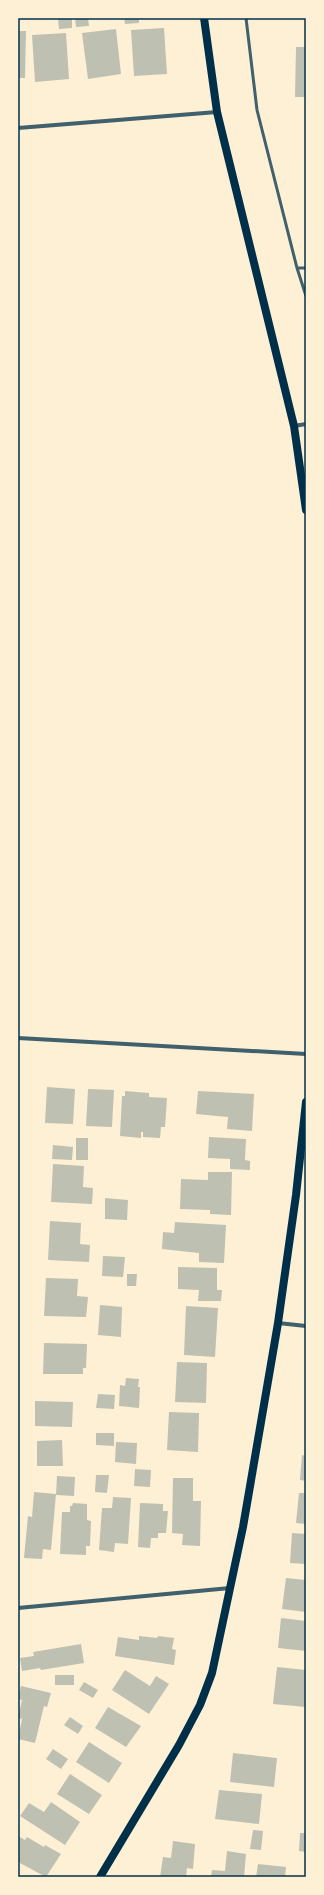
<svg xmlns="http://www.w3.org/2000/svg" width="324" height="1895" viewBox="0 0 324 1895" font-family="'Space Grotesk',sans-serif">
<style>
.building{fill:#bec0b2}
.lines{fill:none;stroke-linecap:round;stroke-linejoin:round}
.service{stroke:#3f606c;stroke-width:3}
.minor{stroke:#3f606c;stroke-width:4}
.secondary{stroke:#003049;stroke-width:8}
.neatline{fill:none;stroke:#003049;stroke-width:1.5}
</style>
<rect width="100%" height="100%" fill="#fdf0d5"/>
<path class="building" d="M58,18H72V28L59,29Z
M75,18H88L89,26L76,27Z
M124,18H139V23L125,24Z
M164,28L167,74L134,76L131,30Z
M116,29L121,74L88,79L82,33Z
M18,31H26L25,78H18Z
M66,33L69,79L35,82L32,35Z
M296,47H306V97H295Z
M47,1087L75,1089L73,1124L45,1123Z
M88,1089L114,1090L112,1127L86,1126Z
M125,1091L149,1093V1097L167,1098L165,1127H161L160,1138L143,1137V1132H141V1138L120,1136L122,1096H125Z
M198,1091L254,1094L252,1131L227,1129L228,1117L196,1114Z
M209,1137L246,1139L245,1160L250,1161V1170L230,1169V1159L208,1158Z
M76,1138H88V1160H76Z
M53,1145L73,1147L72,1160L52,1159Z
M53,1164L84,1166L83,1187L93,1188L92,1204L51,1202Z
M208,1172H232L231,1215L210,1214V1210L180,1209L181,1179L208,1180Z
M105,1198L128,1200L127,1220L105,1219Z
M50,1221L81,1223L80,1244L90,1245L89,1262L48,1260Z
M175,1222L226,1225L224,1263L199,1262V1253L162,1249L163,1232L174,1233Z
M103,1256L125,1257L123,1277L102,1276Z
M178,1267L217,1268V1290H222L221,1301H198L199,1290L178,1289Z
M127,1274H137L136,1286H127Z
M46,1278L78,1279L77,1296L88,1297L86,1317L44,1316Z
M100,1305L122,1307L121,1337L98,1335Z
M186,1306L218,1308L215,1357L184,1355Z
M44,1343L87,1344L86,1368H83V1374H43Z
M177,1362L207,1363L206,1403L175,1402Z
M126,1378L139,1379L138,1387H140L139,1408L119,1406L120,1385L125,1386Z
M98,1394L115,1395L114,1409L96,1408Z
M35,1401L73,1402L72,1427L35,1426Z
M169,1412L199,1413L198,1452L167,1450Z
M96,1433H114V1446L96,1445Z
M62,1440L63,1466H37V1441Z
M116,1442L137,1443L136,1464L115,1462Z
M302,1455L306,1456V1481L300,1480Z
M135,1469L151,1470L150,1487L134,1486Z
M96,1475H109L107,1493L95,1492Z
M57,1476L75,1477L74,1496L56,1495Z
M173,1478H193V1501H201L200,1546L182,1545L183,1534L172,1533Z
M34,1492L56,1494L51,1550L43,1549L42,1559L24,1558L28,1516L32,1517Z
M299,1493H306V1524L296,1523Z
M113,1497L131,1498L128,1544L115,1543L114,1552L99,1550L102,1508H112Z
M73,1503L87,1504V1520L91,1521L90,1546H86V1555L60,1554L62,1512H70V1506H72Z
M140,1503L163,1504V1511H168L166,1533H158V1538H151L150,1548L138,1547Z
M292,1533L306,1534V1564L290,1563Z
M286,1578L306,1580V1612L282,1609Z
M281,1618L306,1621V1651L278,1648Z
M139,1636L157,1638L158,1636L174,1638L172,1649L176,1650L174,1665L115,1656L118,1637L139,1640Z
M81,1644L84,1663L41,1670L40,1668L22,1671L20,1658L34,1656L33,1652Z
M277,1667L306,1670V1707L273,1704Z
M125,1670L150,1686L156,1676L169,1684L149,1714L112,1690Z
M55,1675H74V1685H55Z
M84,1682L98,1690L93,1698L79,1690Z
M21,1686L51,1693L47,1707L44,1706L35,1743L18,1739L22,1719L18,1718L22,1700L18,1699Z
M108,1707L141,1726L126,1747L95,1728Z
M70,1717L83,1726L78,1734L64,1725Z
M89,1742L122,1763L109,1783L76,1762Z
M53,1749L68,1759L61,1769L46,1759Z
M233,1753L277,1758L274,1787L230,1782Z
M70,1774L102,1795L89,1814L57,1794Z
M219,1790L262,1794L259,1824L215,1819Z
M51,1802L80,1822L65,1845L20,1816L29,1803L44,1812Z
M253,1830L263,1831L261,1850L250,1849Z
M300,1833H306V1852L299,1851Z
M18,1836L25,1840L27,1837L44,1847L45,1845L61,1854L46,1877L18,1862Z
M173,1841L195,1844L193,1869L187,1868L186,1877H160L163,1857L171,1858Z
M227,1851L246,1854L244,1877H211L212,1870L225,1871Z
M258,1864L286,1867L285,1877H256Z"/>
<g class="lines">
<path class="service" d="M246,18L257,110L297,268L306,296
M297,268H306"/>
<path class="minor" d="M18,128L217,112
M294,426L306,424
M18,1038L306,1054
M278,1323L306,1326
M18,1608L230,1588"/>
<path class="secondary" d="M204,18L217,112L294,426L306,510
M100,1877L179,1745L200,1705L212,1673L243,1527L278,1323L296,1195L306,1102"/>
</g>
<rect width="324" height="1895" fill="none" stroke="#fdf0d5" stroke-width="38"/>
<rect x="19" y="19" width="286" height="1857" class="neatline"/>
</svg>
